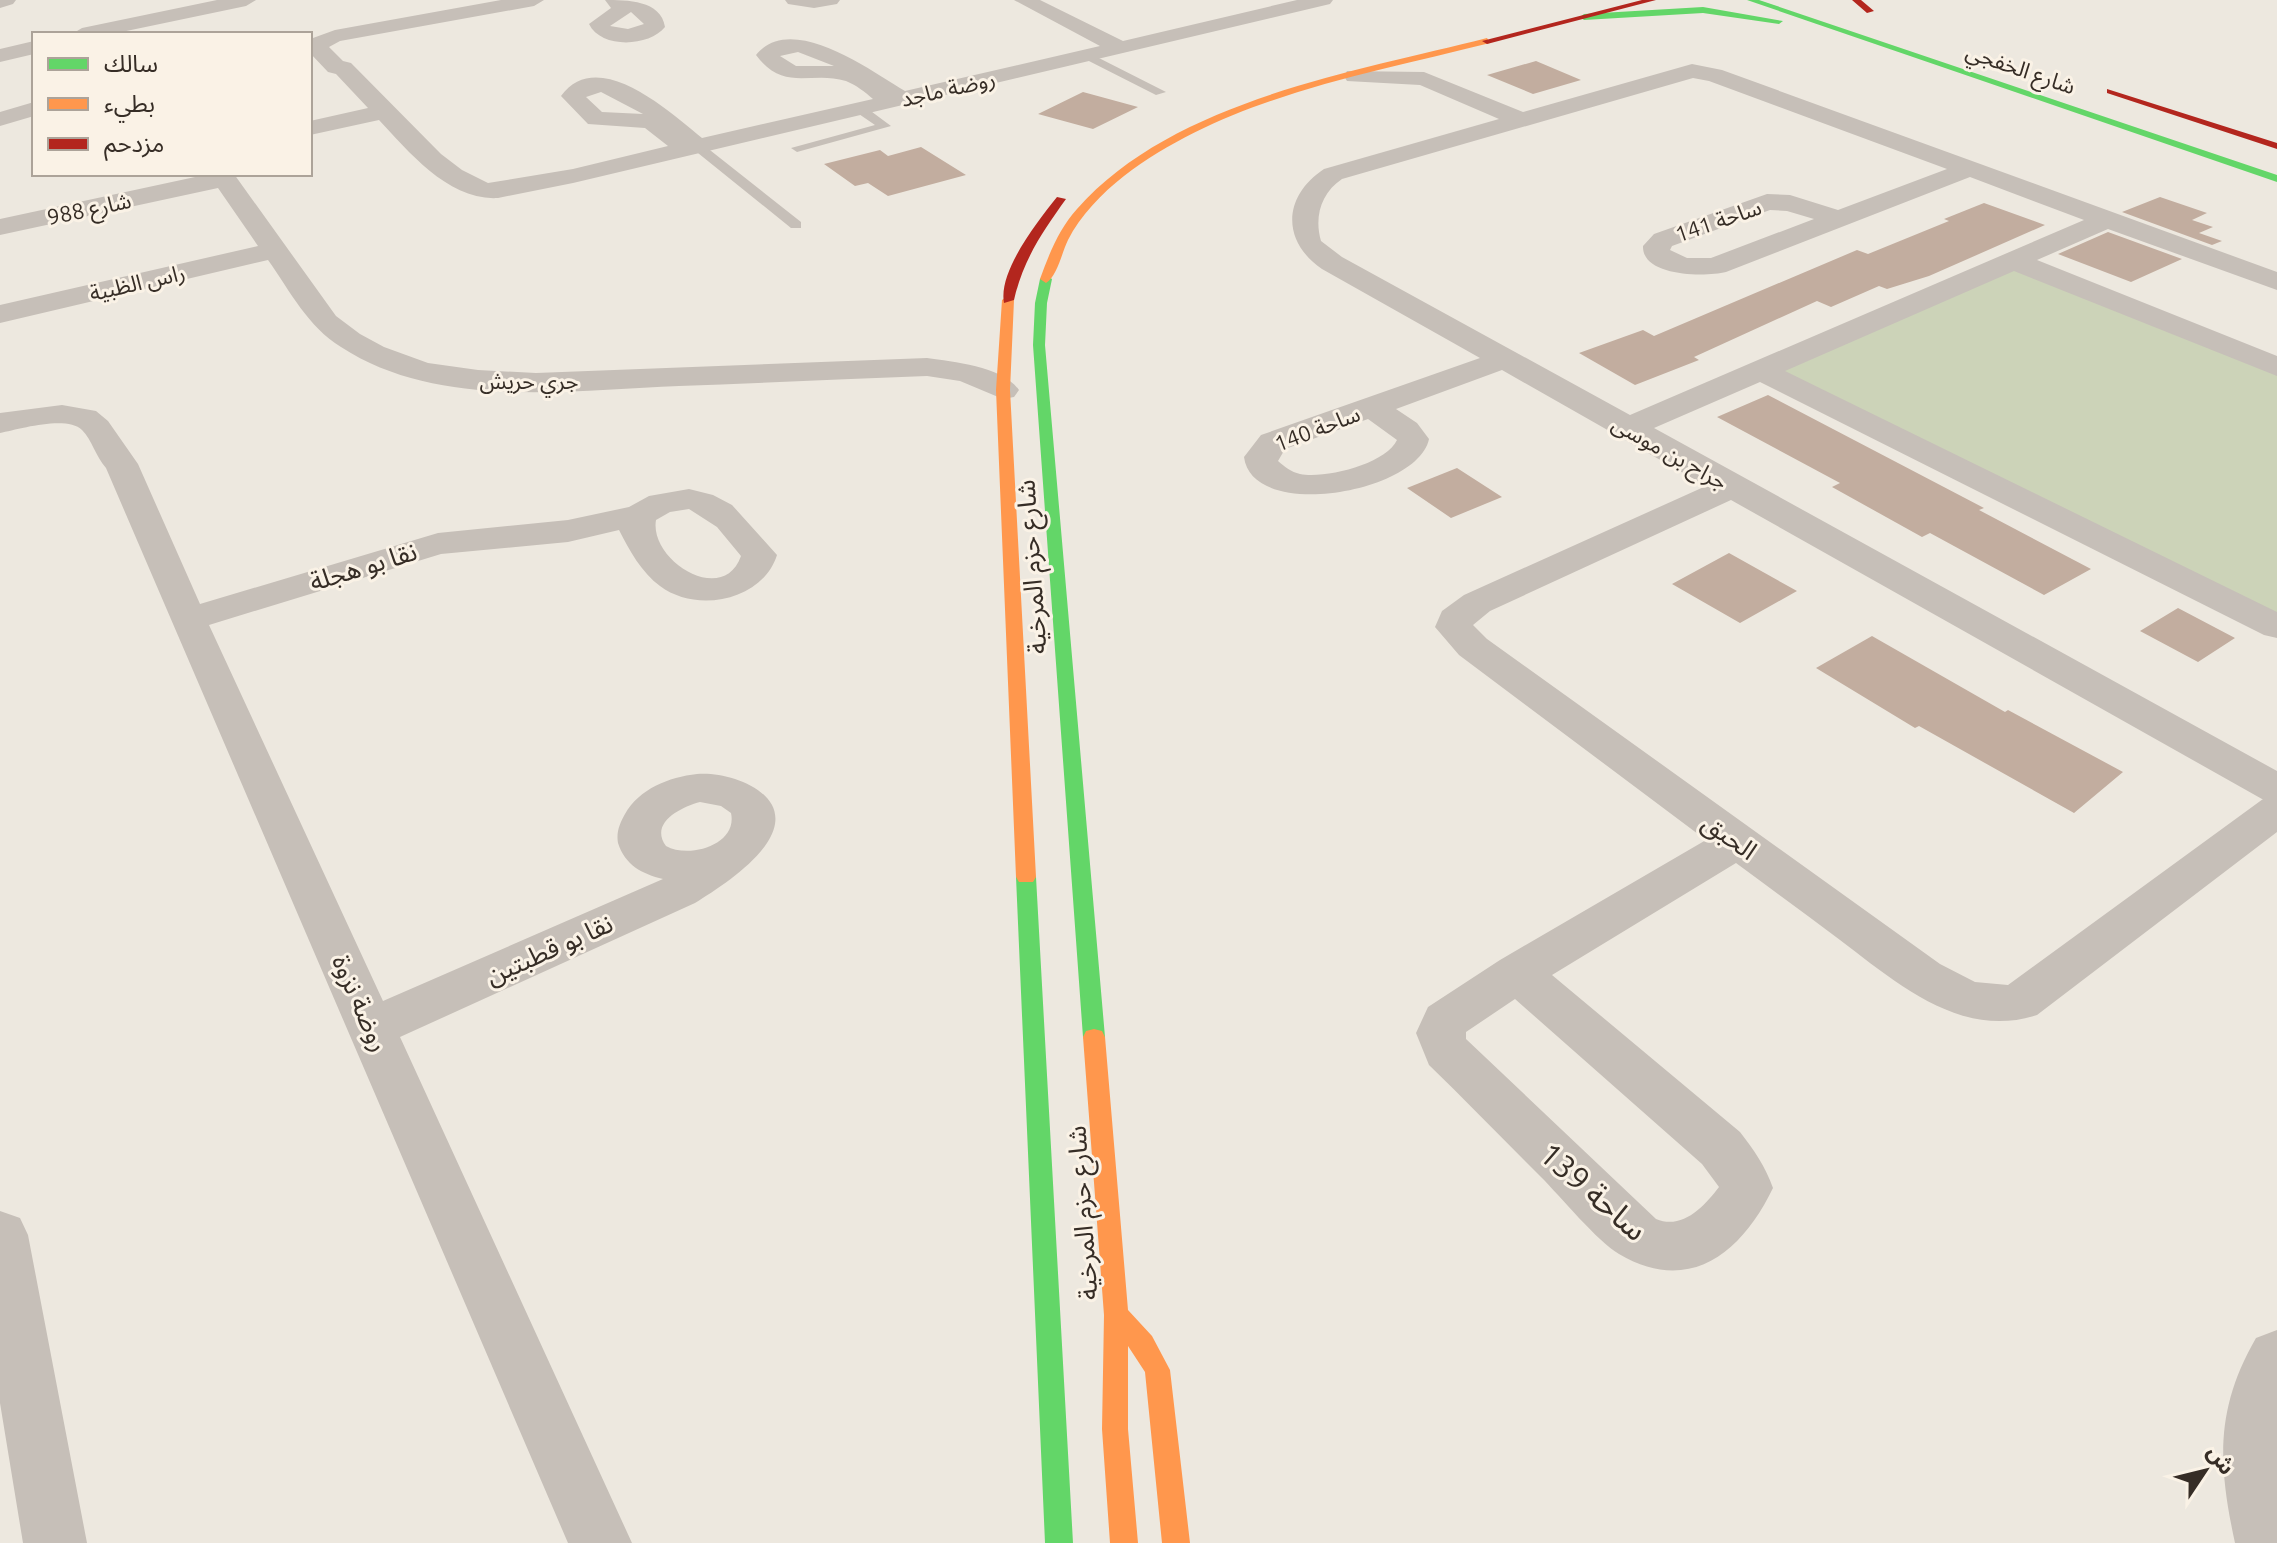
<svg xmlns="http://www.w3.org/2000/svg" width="2277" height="1543" viewBox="0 0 2277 1543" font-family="Ubuntu,'Noto Sans Arabic',sans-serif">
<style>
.green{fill:#ccd3b8}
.building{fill:#c2ad9f}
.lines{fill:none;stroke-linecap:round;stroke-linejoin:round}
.lane{fill:#c6bfb8;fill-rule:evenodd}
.street{fill:#c6bfb8;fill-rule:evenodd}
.fast{fill:#63d668;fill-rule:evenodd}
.slow{fill:#ff974d;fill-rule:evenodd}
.jam{fill:#b3261e;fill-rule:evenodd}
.labels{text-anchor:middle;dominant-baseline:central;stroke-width:6;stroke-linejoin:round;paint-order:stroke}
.far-street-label{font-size:22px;fill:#362d26;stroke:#faf2e6}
.street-label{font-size:26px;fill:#362d26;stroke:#faf2e6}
.near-street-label{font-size:32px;fill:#362d26;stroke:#faf2e6}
</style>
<rect width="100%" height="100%" fill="#ede8df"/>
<path class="green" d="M2016,267L2277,372V622L1774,373Z"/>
<path class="building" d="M1536,61L1581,80L1533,94L1487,75Z
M1083,92L1138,107L1093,129L1038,114Z
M921,147L966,175L888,196L868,183L855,186L824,164L880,150L888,156Z
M2160,197L2207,213L2192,220L2213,227L2199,233L2222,241L2212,245L2122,212Z
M1984,203L2045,225L1929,276L1887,289L1879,286L1831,307L1817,301L1694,357L1699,360L1635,385L1579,353L1643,330L1654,336L1857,250L1868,254L1949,221L1944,219Z
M2108,232L2182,259L2131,282L2058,254Z
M1768,395L1984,508L1979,510L2091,569L2044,595L1930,533L1922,537L1832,487L1840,483L1717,417Z
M1457,468L1502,497L1451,518L1407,488Z
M1729,553L1797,591L1740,623L1672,584Z
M2178,608L2235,638L2198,662L2140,631Z
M1872,636L2005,712L2008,710L2123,772L2074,813L1919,726L1915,728L1816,668Z"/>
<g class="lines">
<path class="lane" d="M1083,54H1091L1166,92L1156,95L1083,58Z
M856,106H864L891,126L797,152L791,148L875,125L856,112Z
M693,143H701L801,222V228H791L693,149Z"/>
<path class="street" d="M0,0H16L13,4L0,8Z
M217,0H256L246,6L112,34H72L82,28Z
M501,0H544L534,6L340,41L329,47L343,61L351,63L441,154L462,170L488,183L573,169L668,146L645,128L588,124L561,96C598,45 671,113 702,138L873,99C865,92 856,85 846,81C811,70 784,93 756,55C791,11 871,71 905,91L1100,46L1014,0H1040L1123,41L1297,0H1333L1330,4L573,183L498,198C449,201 409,152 379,120L310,135V121L368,108L336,74L328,72L310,53L313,38L335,30ZM798,52L834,66H796L780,56ZM601,92L643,114L602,112L586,97Z
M605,0C627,0 661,0 665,27C649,47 601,49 589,24L611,8ZM631,12L644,24L628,29L610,26Z
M785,0H840L837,4L814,8L788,4Z
M34,41V54L0,62V49Z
M1692,64L1722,70L2277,272V290L2108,229L2037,260L2277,356V376L2014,271L1785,371L2277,612V638L2264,635L1760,382L1654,428L2277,771V832L2037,1015C1961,1040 1897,983 1840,940C1805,914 1771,889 1736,863L1552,975L1740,1132C1754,1150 1765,1166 1773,1188C1742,1252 1690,1296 1619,1254C1598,1242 1560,1196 1541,1177C1504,1140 1467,1102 1429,1065L1416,1033L1428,1007L1500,960L1706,840L1459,655L1435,627L1442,611L1464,595L1706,486L1502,370L1396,409L1417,423L1429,439C1418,493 1252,522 1244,457L1261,435L1480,358L1322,269C1281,241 1283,196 1324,169L1499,119L1420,85L1347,81L1344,76L1347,71L1424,72L1523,112ZM1693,78L1709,81L1947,169L1838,210L1790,195L1767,194L1654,234L1643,246C1642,277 1705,277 1726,272L1970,177L2084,220L1630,415L1342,257L1321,241C1314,217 1321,193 1342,179ZM1770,210L1787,211L1814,219L1711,258H1687L1670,250L1672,246ZM1368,419L1397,440C1386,464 1325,479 1300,474C1291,472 1285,467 1278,461L1285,449ZM1731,500L2262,799H2263L2008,985L1975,982L1940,964L1487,639L1473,625L1490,611ZM1515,999L1702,1164L1719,1187C1704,1207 1682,1230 1656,1219L1466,1039V1032Z
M34,102V116L0,126V112Z
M209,174H234L336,316L360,334L384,347L428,363L478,370L536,373L927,358C954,362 1002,366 1019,390L1014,397L1003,399L960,381L927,376C844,379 761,383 679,386C569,390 438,410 341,347C308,327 290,291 268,260L0,323V305L258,246L218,188L0,235V219Z
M62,405L96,411L108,421L138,464L200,604L438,533L568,520L629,507L649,496L689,489L713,495L732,505L777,555C763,600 697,614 660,586C642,573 629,550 619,530L568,542L441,554L209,625L383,1001L663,879C642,874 625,865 618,843C616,832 620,823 625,814C639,789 669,777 697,774C724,771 781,788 775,824C770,855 721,887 695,903L400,1037L632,1543H568L106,468C96,457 92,440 82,430C67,415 19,429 0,433V413ZM689,509L717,527L741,556C723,607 649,560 656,520L670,512ZM700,802L721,806L731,813C738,845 689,859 666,846C649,823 681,807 700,802Z
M0,1211L20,1218L28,1235L87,1543H23L0,1403Z
M2277,1330V1543H2235C2218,1464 2215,1409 2256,1338Z"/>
<path class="fast" d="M1747,0H1759L2277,175V182Z
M1703,7L1783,21L1779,24L1703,13L1584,20L1580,17L1584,14Z
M1046,275L1052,279L1047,303L1045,345L1105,1037L1102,1043L1094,1045L1086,1043L1083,1037L1033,345L1035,303L1040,279Z
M1026,870L1033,872L1036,877L1073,1543H1045L1016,877L1019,872Z"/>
<path class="slow" d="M1487,38L1490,43C1367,74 1227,97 1124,176C1102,193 1080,216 1068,240C1062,252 1057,277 1046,283L1040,279C1049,254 1059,229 1077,209C1172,101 1353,72 1487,38Z
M1008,296L1014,300L1010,390L1036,877L1033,882H1019L1016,877L996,390L1002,300Z
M1094,1029L1102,1031L1105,1037L1128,1310L1152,1336L1170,1370L1190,1543H1162L1145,1372L1128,1346V1429L1138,1543H1110L1102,1429L1104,1315L1083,1037L1086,1031Z"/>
<path class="jam" d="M1642,0H1656L1487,44L1482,41Z
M1852,0H1861L1874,11L1867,13Z
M2107,89L2277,143V149L2107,93Z
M1057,197L1066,199C1043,231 1023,260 1014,300L1004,303C998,271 1038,221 1057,197Z"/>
</g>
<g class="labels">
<g class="far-street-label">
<text transform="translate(2021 68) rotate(19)">شارع الخفجي</text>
<text transform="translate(948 88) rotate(-13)">روضة ماجد</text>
<text transform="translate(89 208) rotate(-12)">شارع 988</text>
<text transform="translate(1718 220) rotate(-19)">ساحة 141</text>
<text transform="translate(137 282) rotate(-13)">راس الظبية</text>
<text x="529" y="380">جري حريش</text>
<text transform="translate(1317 428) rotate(-21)">ساحة 140</text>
<text transform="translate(1670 452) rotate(29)">جراح بن موسى</text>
</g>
<g class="street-label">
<text transform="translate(363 566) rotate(-17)">نقا بو هجلة</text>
<text transform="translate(1031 567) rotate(-94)">شارع حزم المرخية</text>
<text transform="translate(1730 836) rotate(36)">الحبق</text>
<text transform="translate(549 949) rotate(-24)">نقا بو قطبتين</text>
<text transform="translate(361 1003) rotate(66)">روضة نزوة</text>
<text transform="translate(1082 1213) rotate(-94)">شارع حزم المرخية</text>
</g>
<g class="near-street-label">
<text transform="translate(1594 1191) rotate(41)">ساحة 139</text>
</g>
</g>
<rect x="32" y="32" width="280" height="144" fill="#faf2e6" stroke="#aca399" stroke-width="2"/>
<rect x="48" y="58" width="40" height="12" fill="#63d668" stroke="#aca399" stroke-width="2"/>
<text x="104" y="72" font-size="24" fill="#362d26">سالك</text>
<rect x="48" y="98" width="40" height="12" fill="#ff974d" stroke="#aca399" stroke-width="2"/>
<text x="104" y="112" font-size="24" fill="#362d26">بطيء</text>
<rect x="48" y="138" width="40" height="12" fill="#b3261e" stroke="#aca399" stroke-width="2"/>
<text x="104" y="152" font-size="24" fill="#362d26">مزدحم</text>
<g transform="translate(2205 1471) rotate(55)" stroke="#faf2e6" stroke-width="6" paint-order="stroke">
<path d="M0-6L14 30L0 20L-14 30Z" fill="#362d26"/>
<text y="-12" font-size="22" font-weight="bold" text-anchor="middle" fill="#362d26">ش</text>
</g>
</svg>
